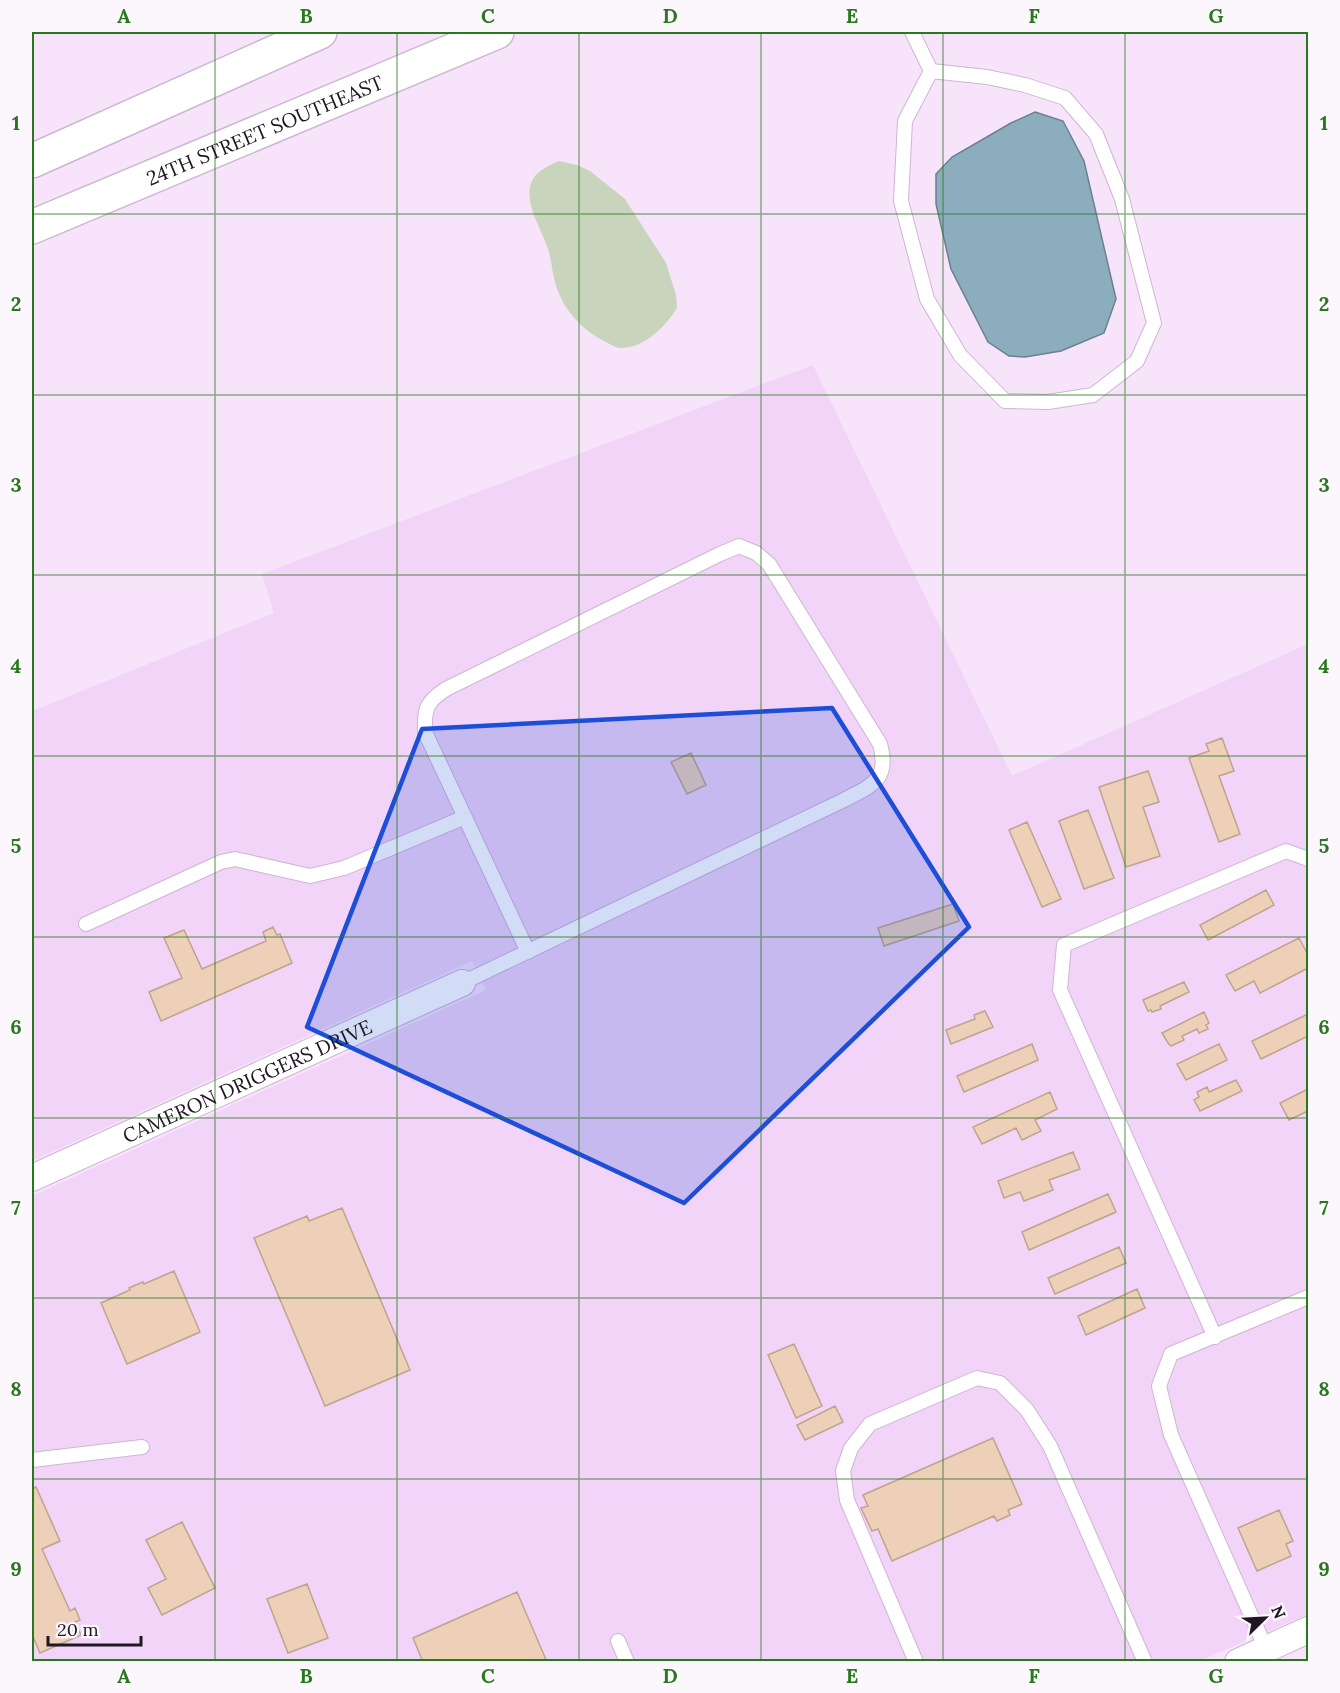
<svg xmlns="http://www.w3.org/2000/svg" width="1340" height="1693" viewBox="0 0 1340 1693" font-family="Lora,serif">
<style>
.built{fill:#f1d4f7}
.green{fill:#c8d4bb}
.water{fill:#8cadbe;stroke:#6b808f;stroke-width:1.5}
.building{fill:#eed0b8;stroke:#bfa38c;stroke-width:1.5}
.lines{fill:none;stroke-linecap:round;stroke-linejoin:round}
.service-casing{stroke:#cdb6d2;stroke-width:16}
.minor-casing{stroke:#cdb6d2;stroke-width:28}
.tertiary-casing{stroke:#cdb6d2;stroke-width:36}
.service{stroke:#fff;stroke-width:14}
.minor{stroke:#fff;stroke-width:26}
.tertiary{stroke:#fff;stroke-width:33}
.marked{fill:#1d4ed8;fill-opacity:0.2;stroke:#1d4ed8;stroke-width:4.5;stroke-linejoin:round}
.grid{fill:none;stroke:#29771e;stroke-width:1.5;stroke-opacity:0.55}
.labels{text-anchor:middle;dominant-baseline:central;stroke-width:4.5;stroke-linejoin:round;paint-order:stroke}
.street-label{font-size:20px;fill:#1f1721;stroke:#fcf7fd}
.neatline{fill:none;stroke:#29771e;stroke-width:2}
.grid-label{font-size:20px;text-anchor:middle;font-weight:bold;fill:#29771e}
</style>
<rect width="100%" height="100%" fill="#f7e4fb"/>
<path class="built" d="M813,365L1012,776L1308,644V1614L1197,1662L32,1661V1196L486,990L472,961L32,1161V711L274,613L262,574Z"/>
<path class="green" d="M559,161L577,165L590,171L625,199L666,263L676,295L677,308C665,327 644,349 619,348C615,347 610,344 606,342C583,331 563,310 556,285C552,274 552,261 548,249C542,229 521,200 533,179C538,170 550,165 559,161Z"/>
<path class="water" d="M1035,112L1063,121L1084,161L1116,299L1104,333L1061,351L1025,357L1009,356L988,342L951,269L936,204V174L952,157L1011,123Z"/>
<path class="building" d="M1222,738L1234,771L1219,776L1240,834L1219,842L1189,758L1209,751L1206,744Z
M691,753L706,785L687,794L671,762Z
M1148,771L1159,802L1143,807L1160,856L1126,867L1099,787Z
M1088,810L1114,878L1084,889L1059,821Z
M1027,822L1061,899L1042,907L1009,830Z
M1266,890L1274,905L1208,940L1200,925Z
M953,904L959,921L884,946L878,928Z
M273,927L277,935L280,934L292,963L161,1021L149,992L182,978L164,938L184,930L202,969L266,941L263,932Z
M1299,938L1307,953L1308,968L1260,993L1254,981L1235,991L1226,975Z
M1184,982L1189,992L1160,1006L1161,1009L1152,1012L1151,1010L1148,1011L1143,1000Z
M985,1011L993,1027L951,1044L946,1030L975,1019L974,1015Z
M1204,1012L1209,1023L1206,1025L1208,1029L1199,1033L1197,1029L1182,1036L1184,1040L1171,1046L1168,1043L1162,1033Z
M1308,1014V1036L1261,1059L1252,1041Z
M1032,1044L1038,1060L964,1092L957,1076Z
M1219,1044L1227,1060L1186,1080L1177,1064Z
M1236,1080L1242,1091L1200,1111L1194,1100L1199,1097L1197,1092L1207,1087L1209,1092Z
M1308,1089V1111L1289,1120L1280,1103Z
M1050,1092L1057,1109L1035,1120L1041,1131L1022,1140L1016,1128L982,1144L973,1127Z
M1073,1152L1080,1169L1049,1180L1053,1190L1024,1201L1020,1192L1004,1198L998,1181Z
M1108,1194L1116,1212L1029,1250L1022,1232Z
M342,1208L410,1370L325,1406L254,1238L307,1216L309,1221Z
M1119,1247L1126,1263L1055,1294L1048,1278Z
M174,1271L200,1332L127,1364L101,1303L130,1290L129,1288L143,1282L144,1284Z
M1137,1289L1145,1308L1086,1335L1078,1316Z
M794,1344L822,1406L796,1418L768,1355Z
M835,1406L843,1422L805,1440L797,1425Z
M993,1438L1022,1504L1008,1510L1010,1515L997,1521L994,1516L892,1561L878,1529L872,1531L861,1508L868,1506L863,1495Z
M36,1487L60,1541L42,1549L70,1611L75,1608L80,1620L75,1622L81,1635L40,1653L32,1634V1489Z
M1279,1510L1293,1541L1286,1544L1291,1556L1257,1571L1238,1528Z
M182,1522L215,1588L162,1615L148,1588L166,1579L146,1540Z
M307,1584L328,1638L288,1653L267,1599Z
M517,1592L547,1662H423L413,1638Z"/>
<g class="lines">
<defs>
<path id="service" d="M912,32L931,71
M931,71L987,77L1025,85L1065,98L1096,134L1122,199L1154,323L1137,361L1093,395L1048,402L1005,401L960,355L927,299L901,201L905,121Z
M86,924L221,862L235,859L310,876L344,868L465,817
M462,983L844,800C872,785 890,780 880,744L769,564L756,553L739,546L720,554L446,689C426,702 424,709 425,732L528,952
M1215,1337L1060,990L1064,945L1286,851L1308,859
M32,1460L142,1447
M618,1641L627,1662
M1266,1649L1171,1435L1159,1386L1171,1354L1308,1297
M916,1662L847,1500L843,1471L851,1448L870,1424L977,1378L1000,1383L1027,1410L1050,1446L1145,1662"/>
<g id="minor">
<path id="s1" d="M32,1178L462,983"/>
<path d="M1238,1662L1308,1630"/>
</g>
<g id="tertiary">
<path d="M32,161L320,32"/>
<path id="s2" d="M32,227L497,32"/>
</g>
</defs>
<use href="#service" class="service-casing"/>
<use href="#minor" class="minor-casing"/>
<use href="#tertiary" class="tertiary-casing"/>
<use href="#service" class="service"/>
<use href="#minor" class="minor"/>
<use href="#tertiary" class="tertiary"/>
</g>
<path class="marked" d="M832,708L969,927L684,1203L307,1027L422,729Z"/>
<path class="grid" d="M215,32V1662M397,32V1662M579,32V1662M761,32V1662M943,32V1662M1125,32V1662M32,214H1308M32,395H1308M32,575H1308M32,756H1308M32,937H1308M32,1118H1308M32,1298H1308M32,1479H1308"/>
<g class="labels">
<g class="street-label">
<text stroke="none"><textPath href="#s2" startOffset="252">24TH STREET SOUTHEAST</textPath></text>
<text stroke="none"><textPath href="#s1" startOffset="236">CAMERON DRIGGERS DRIVE</textPath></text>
</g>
</g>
<rect width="1340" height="1693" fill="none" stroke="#fcf7fd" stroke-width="66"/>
<g transform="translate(1265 1618) rotate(66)" stroke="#fcf7fd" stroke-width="4.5" paint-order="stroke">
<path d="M0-4.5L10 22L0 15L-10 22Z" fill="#1f1721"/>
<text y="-9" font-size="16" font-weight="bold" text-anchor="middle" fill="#1f1721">N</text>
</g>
<path d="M48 1636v9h93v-9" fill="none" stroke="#1f1721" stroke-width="3"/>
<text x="57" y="1636" font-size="18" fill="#1f1721" stroke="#fcf7fd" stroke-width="4.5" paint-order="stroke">20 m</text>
<rect x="33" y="33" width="1274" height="1627" class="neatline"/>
<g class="grid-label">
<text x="124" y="23">A</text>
<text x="306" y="23">B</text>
<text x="488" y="23">C</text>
<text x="670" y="23">D</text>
<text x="852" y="23">E</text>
<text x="1034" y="23">F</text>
<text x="1216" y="23">G</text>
<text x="16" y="130">1</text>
<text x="1324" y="130">1</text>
<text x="16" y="311">2</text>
<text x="1324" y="311">2</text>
<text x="16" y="492">3</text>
<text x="1324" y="492">3</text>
<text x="16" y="673">4</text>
<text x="1324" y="673">4</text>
<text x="16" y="853">5</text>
<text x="1324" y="853">5</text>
<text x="16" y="1034">6</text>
<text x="1324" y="1034">6</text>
<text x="16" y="1215">7</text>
<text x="1324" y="1215">7</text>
<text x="16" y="1396">8</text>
<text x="1324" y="1396">8</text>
<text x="16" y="1576">9</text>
<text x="1324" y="1576">9</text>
<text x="124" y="1683">A</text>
<text x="306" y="1683">B</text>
<text x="488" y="1683">C</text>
<text x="670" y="1683">D</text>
<text x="852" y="1683">E</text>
<text x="1034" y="1683">F</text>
<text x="1216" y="1683">G</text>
</g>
</svg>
